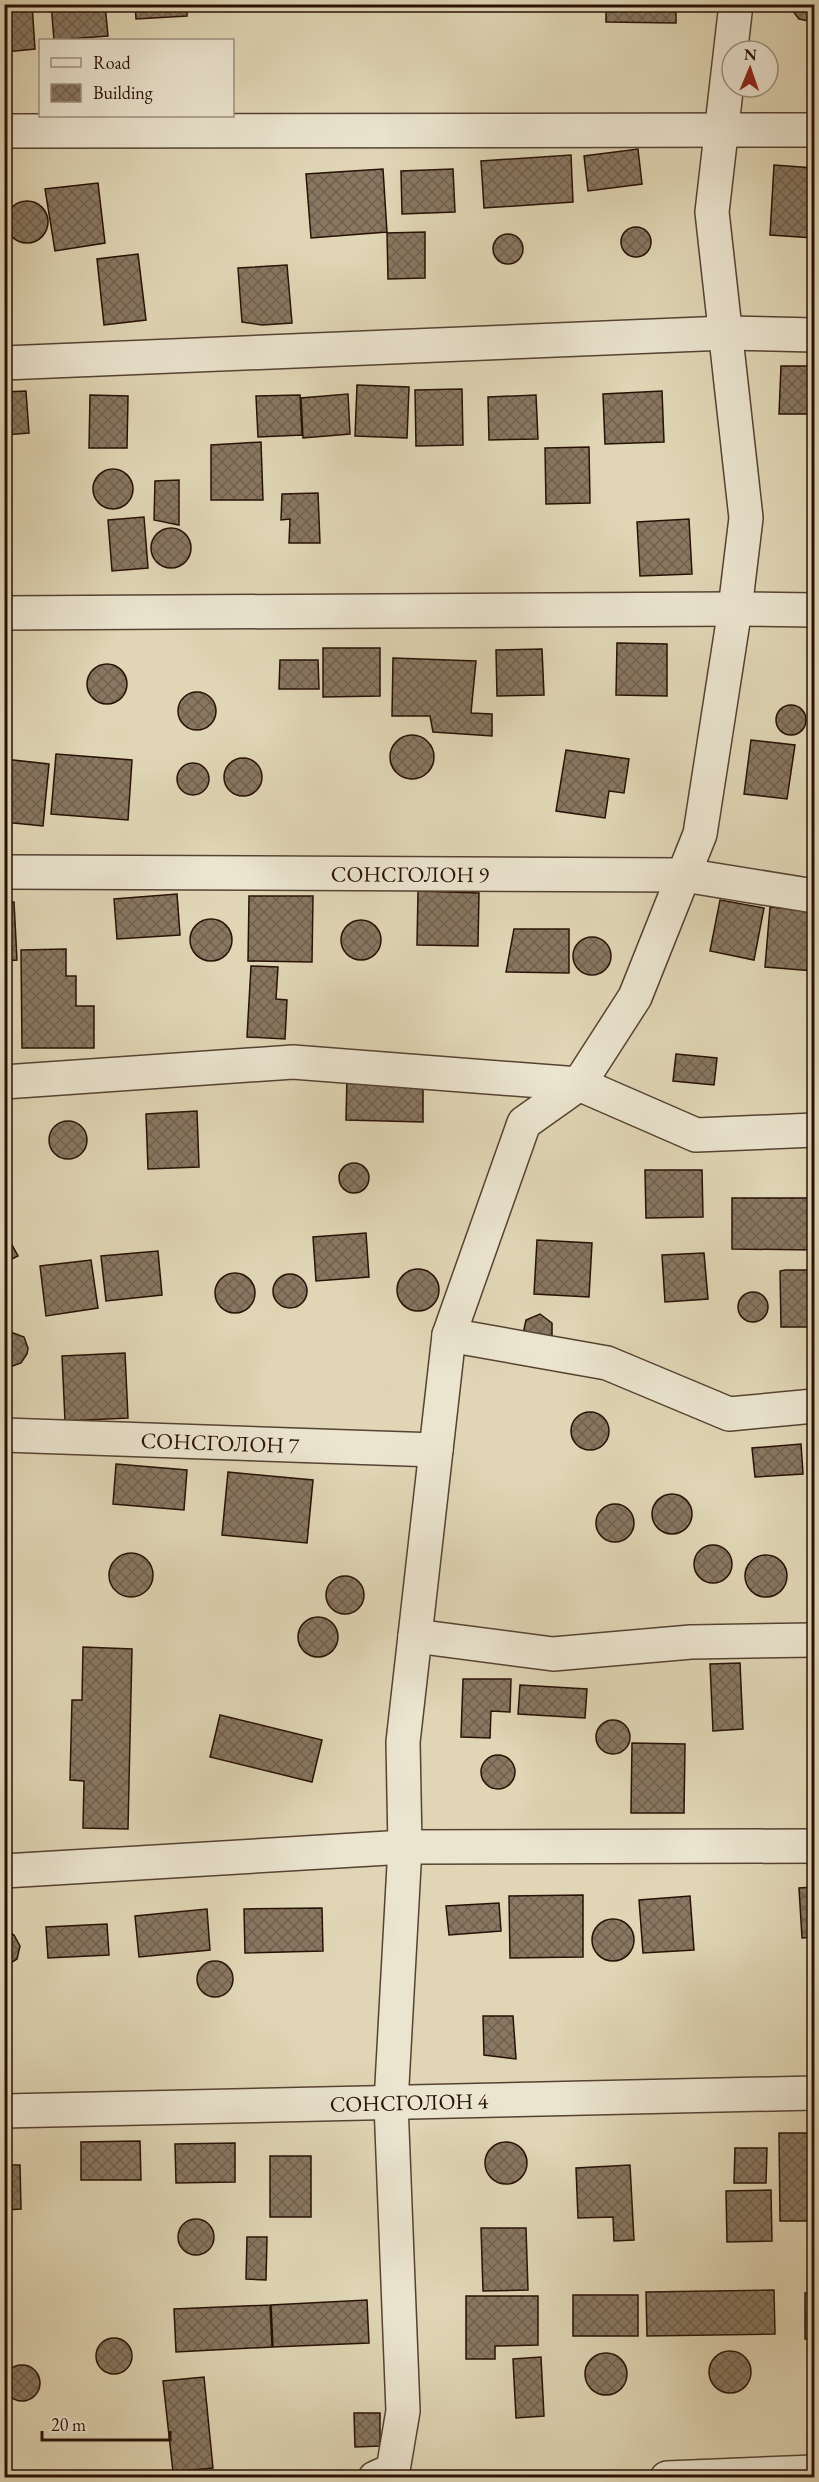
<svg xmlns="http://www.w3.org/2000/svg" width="819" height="2482" viewBox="0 0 819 2482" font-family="'EB Garamond',serif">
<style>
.building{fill:url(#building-cross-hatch);stroke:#281106;stroke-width:1.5}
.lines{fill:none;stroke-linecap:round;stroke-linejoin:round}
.street-casing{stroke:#564232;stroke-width:36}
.street{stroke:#ebe4cf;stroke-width:33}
.labels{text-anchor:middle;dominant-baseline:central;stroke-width:6;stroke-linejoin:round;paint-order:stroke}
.street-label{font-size:22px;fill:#281106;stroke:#ebe4cf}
</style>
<defs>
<pattern id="building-cross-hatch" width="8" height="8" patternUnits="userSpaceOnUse" patternTransform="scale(1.5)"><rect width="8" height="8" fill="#887761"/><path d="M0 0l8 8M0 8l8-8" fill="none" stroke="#6f604e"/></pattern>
</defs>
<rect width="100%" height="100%" fill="#e0d6b5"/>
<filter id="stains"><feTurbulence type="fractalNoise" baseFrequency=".00333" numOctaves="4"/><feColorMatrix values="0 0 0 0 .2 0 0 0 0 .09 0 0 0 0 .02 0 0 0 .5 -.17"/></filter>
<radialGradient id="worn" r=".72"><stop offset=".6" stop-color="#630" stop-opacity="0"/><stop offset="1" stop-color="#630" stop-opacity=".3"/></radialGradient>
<path class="building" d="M4,4H32L35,49L5,52Z
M51,4H105L108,36L54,40Z
M135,4H187V16L136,19Z
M606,4H676V23L606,22Z
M791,4H814V22L799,19L792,10Z
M638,149L642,184L588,191L584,156Z
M571,155L573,202L484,208L481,161Z
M774,165L814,168V238L770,235Z
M383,169L387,232L311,238L306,174Z
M453,169L455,212L402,214L401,171Z
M98,183L105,243L55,251L45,189Z
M6 222a21 21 0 1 1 42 0a21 21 0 1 1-42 0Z
M621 242a15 15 0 1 1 30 0a15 15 0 1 1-30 0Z
M425,232V278L388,279L387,233Z
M493 249a15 15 0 1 1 30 0a15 15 0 1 1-30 0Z
M138,254L146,320L104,325L97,259Z
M287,265L292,323L262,325L242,322L238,268Z
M781,366H809L808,414H779Z
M357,385L409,387L407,438L355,436Z
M462,389L463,445L416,446L415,390Z
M26,391L29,433L4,435V392Z
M662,391L664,442L605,444L603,394Z
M348,394L350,434L303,438L301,398Z
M90,395L128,396L127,448H89Z
M300,395L302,435L258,437L256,396Z
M536,395L538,439L489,440L488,397Z
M261,442L263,500H211V445Z
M589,447L590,503L546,504L545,448Z
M93 489a20 20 0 1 1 40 0a20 20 0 1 1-40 0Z
M179,480V525L154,520L155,481Z
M318,493L320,543H289L290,519L281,520L282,494Z
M144,517L148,568L112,571L108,520Z
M689,519L692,574L640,576L637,522Z
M151 548a20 20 0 1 1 40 0a20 20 0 1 1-40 0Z
M4,535H9L5,590H4Z
M617,643L667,644V696L616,695Z
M323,648H380V696L323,697Z
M542,649L544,695L497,696L496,650Z
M393,658L476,661L471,713L492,714V736L433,732L430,716H392Z
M280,660H318L319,689H279Z
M87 684a20 20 0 1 1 40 0a20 20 0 1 1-40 0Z
M178 711a19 19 0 1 1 38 0a19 19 0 1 1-38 0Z
M776 720a15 15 0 1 1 30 0a15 15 0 1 1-30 0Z
M390 757a22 22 0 1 1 44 0a22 22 0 1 1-44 0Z
M751,740L795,745L787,799L744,794Z
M566,750L629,759L624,793L609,791L605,818L556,811Z
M56,754L132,760L128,820L51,814Z
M224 777a19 19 0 1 1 38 0a19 19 0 1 1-38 0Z
M4,759L49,764L43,826L4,822Z
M177 779a16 16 0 1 1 32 0a16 16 0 1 1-32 0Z
M418,891L479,893L478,946L417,945Z
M177,894L180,935L117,939L114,899Z
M249,896H313L312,962L248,961Z
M720,900L764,908L754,960L710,951Z
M14,902L17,960L4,961V903Z
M770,907L814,911V971L765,967Z
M190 940a21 21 0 1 1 42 0a21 21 0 1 1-42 0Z
M341 940a20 20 0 1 1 40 0a20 20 0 1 1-40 0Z
M514,929H569V973L506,972Z
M573 956a19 19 0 1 1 38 0a19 19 0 1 1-38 0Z
M66,949V976H76V1006H94V1048H22L21,950Z
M251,966L278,967L276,999L287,1000L285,1039L247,1037Z
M676,1054L717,1058L714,1085L673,1081Z
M347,1077L423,1080V1122L346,1120Z
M197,1111L199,1167L148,1169L146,1114Z
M49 1140a19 19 0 1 1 38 0a19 19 0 1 1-38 0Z
M339 1178a15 15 0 1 1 30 0a15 15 0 1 1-30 0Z
M645,1170H702L703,1217L646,1218Z
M732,1198H814V1250L732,1249Z
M4,1230L18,1256L4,1263Z
M366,1233L369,1277L316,1281L313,1237Z
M537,1240L592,1243L589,1297L534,1294Z
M158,1251L162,1295L106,1301L101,1256Z
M704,1253L708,1299L665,1302L662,1255Z
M91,1260L98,1308L46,1316L40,1266Z
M397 1290a21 21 0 1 1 42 0a21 21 0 1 1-42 0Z
M785,1270H814V1327H781L780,1271Z
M215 1293a20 20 0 1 1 40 0a20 20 0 1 1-40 0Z
M273 1291a17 17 0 1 1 34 0a17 17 0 1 1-34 0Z
M738 1307a15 15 0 1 1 30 0a15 15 0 1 1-30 0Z
M540,1314L552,1323V1337L523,1334L526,1320Z
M8,1331L24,1337L28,1348L27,1354L21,1363L10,1367L4,1366V1332Z
M125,1353L128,1418L65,1421L62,1356Z
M571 1431a19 19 0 1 1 38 0a19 19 0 1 1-38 0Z
M801,1444L803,1474L755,1477L752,1448Z
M116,1464L187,1470L184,1510L113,1504Z
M228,1472L313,1480L307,1543L222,1535Z
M652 1514a20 20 0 1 1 40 0a20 20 0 1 1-40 0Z
M596 1523a19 19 0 1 1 38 0a19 19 0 1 1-38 0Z
M694 1564a19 19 0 1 1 38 0a19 19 0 1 1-38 0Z
M109 1575a22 22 0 1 1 44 0a22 22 0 1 1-44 0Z
M745 1576a21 21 0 1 1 42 0a21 21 0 1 1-42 0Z
M326 1595a19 19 0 1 1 38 0a19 19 0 1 1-38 0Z
M298 1637a20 20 0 1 1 40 0a20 20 0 1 1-40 0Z
M83,1647L132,1649L128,1829L83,1828L84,1781L70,1780L72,1700H82Z
M740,1663L743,1729L713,1731L710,1664Z
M463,1679H511L510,1712L491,1711L490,1738L461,1737Z
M520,1685L587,1689L585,1718L518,1714Z
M220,1715L322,1740L312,1782L210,1757Z
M596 1737a17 17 0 1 1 34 0a17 17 0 1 1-34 0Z
M632,1743L685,1744L684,1813H631Z
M481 1772a17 17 0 1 1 34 0a17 17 0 1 1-34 0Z
M814,1887V1937L802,1938L799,1888Z
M583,1895V1957L510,1958L509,1896Z
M690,1896L694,1950L643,1953L639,1900Z
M499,1903L501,1931L449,1935L446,1906Z
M322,1908L323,1951L245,1953L244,1909Z
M207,1909L210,1950L139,1957L135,1916Z
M592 1940a21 21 0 1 1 42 0a21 21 0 1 1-42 0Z
M107,1924L109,1955L48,1958L46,1927Z
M4,1929L14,1935L20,1946L17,1959L4,1967Z
M197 1979a18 18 0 1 1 36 0a18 18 0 1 1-36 0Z
M483,2016H513L516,2059L484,2055Z
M779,2133H814V2193H808V2221H780Z
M140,2141L141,2180H81V2142Z
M485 2163a21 21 0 1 1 42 0a21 21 0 1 1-42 0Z
M235,2143V2182L176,2183L175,2144Z
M735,2148H767L766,2183H734Z
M270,2156H311V2217H270Z
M4,2165H20L21,2209L4,2210Z
M630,2165L634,2240L614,2241L613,2217L578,2218L576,2168Z
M771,2190L772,2241L727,2242L726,2191Z
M178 2237a18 18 0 1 1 36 0a18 18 0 1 1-36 0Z
M481,2228H526L528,2290L483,2291Z
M247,2237H267L266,2280L246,2279Z
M774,2290L775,2334L647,2336L646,2292Z
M805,2293H814V2339H805Z
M573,2295H638V2336H573Z
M466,2296H538V2345L495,2346V2359H466Z
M367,2300L369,2343L273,2347L271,2305Z
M270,2305L272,2347L176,2352L174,2309Z
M96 2356a18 18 0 1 1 36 0a18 18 0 1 1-36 0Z
M709 2372a21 21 0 1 1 42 0a21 21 0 1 1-42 0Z
M585 2374a21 21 0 1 1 42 0a21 21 0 1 1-42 0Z
M541,2357L544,2416L516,2418L513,2359Z
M4 2383a18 18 0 1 1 36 0a18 18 0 1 1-36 0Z
M204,2377L213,2468L173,2472L163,2381Z
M354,2413H380V2446L355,2447Z"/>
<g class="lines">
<defs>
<g id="street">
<path d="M4,131L814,130"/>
<path d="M4,363L726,333L814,335"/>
<path d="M4,613L735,609L814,610"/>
<path id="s1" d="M4,872L684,875L814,896"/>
<path d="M4,1082L293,1062L579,1084L696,1135L814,1130"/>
<path d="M449,1335L607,1363L729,1414L814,1406"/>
<path id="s2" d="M4,1435L436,1450"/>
<path d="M415,1636L553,1654L691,1642L814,1640"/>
<path d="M4,1871L405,1847L814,1846"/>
<path id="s3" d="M4,2111L814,2093"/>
<path d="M375,2478L393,2470L403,2411L391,2103L405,1847L403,1742L449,1335L524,1123L579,1084L635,997L700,834L735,609L746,518L712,212L736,4"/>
<path d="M667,2478L814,2472"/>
</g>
</defs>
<use href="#street" class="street-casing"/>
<use href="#street" class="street"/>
</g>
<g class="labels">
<g class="street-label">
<text stroke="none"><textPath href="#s1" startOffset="406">СОНСГОЛОН 9</textPath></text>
<text stroke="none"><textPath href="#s2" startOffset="216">СОНСГОЛОН 7</textPath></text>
<text stroke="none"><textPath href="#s3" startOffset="405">СОНСГОЛОН 4</textPath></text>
</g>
</g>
<rect width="819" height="2482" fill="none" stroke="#e0d6b5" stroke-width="24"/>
<rect x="6" y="6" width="807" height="2470" fill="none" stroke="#281106" stroke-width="3"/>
<rect x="12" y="12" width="795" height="2458" fill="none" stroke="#281106" stroke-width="1.5"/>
<rect x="39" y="39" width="195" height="78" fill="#ebe4cf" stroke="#9d907f" stroke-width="1.5"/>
<rect x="51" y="58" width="30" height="9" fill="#ebe4cf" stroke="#9d907f" stroke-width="1.5"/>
<text x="93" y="69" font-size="18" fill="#281106">Road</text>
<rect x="51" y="84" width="30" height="18" fill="url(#building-cross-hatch)" stroke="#9d907f" stroke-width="1.5"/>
<text x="93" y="99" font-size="18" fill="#281106">Building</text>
<g transform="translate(750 69) rotate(2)"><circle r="28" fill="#ebe4cf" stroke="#9d907f" stroke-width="1.5"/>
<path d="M0-4.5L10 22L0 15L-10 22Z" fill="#8f2418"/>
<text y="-9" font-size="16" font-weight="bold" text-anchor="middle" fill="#281106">N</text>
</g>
<path d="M42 2431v9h128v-9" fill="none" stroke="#281106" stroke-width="3"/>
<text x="51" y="2431" font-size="18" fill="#281106" stroke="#ebe4cf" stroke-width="4.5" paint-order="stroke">20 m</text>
<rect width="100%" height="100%" filter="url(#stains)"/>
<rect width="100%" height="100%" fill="url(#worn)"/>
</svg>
